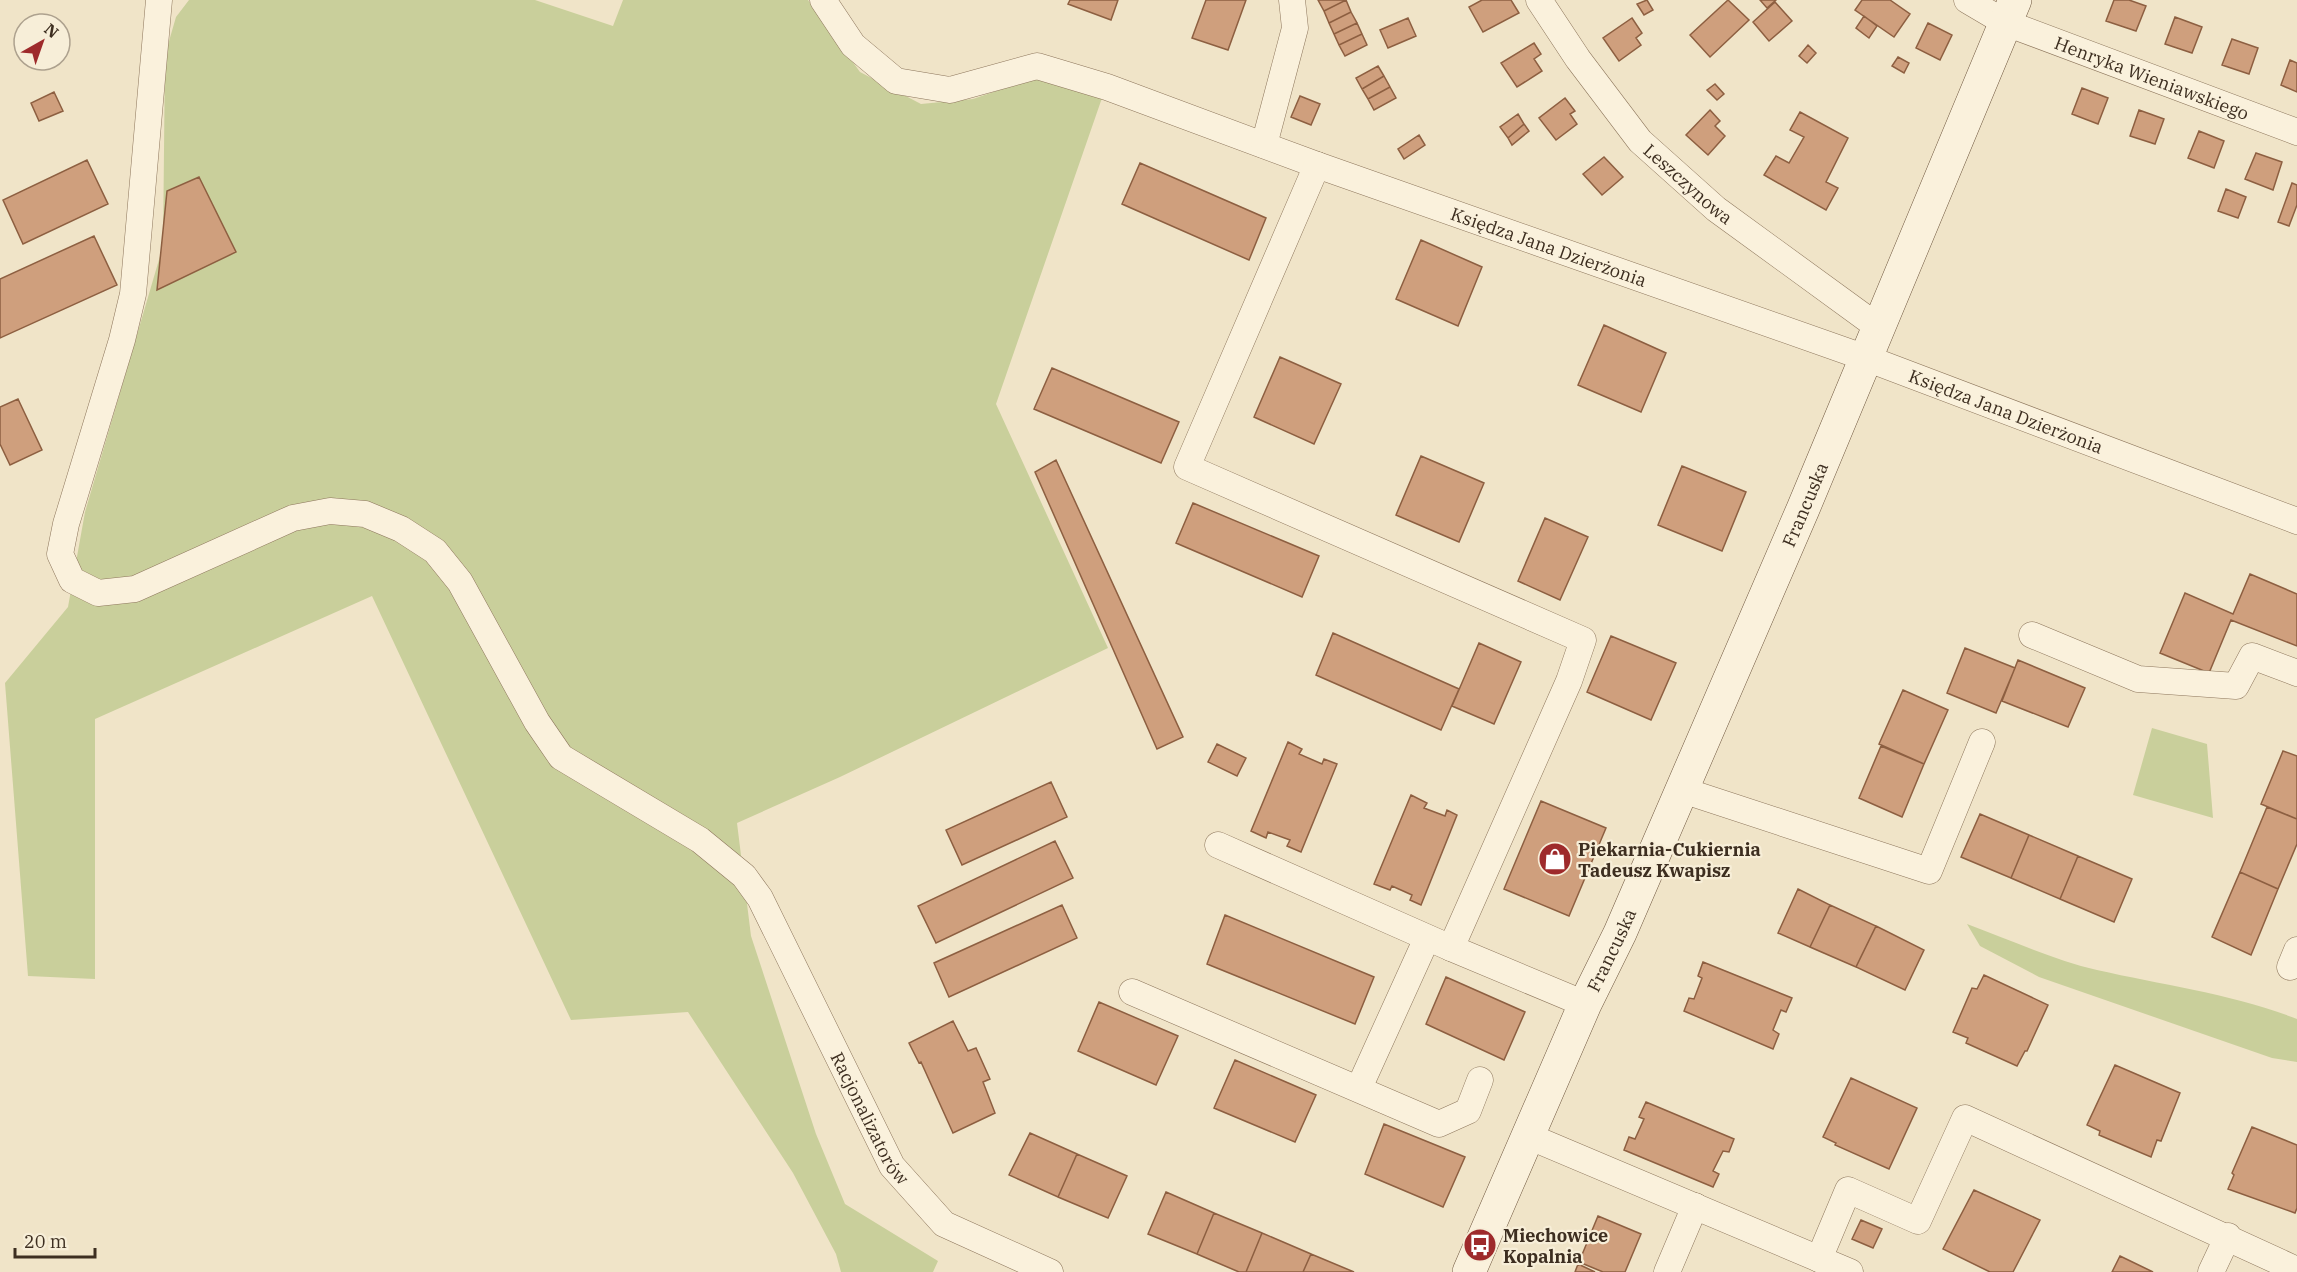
<svg xmlns="http://www.w3.org/2000/svg" width="2297" height="1272" viewBox="0 0 2297 1272" font-family="'IBM Plex Serif',serif">
<style>
.green{fill:#c9cf9b}
.building{fill:#cf9f7d;stroke:#8d5f41;stroke-width:1.5}
.lines{fill:none;stroke-linecap:round;stroke-linejoin:round}
.street-casing{stroke:#8d765c;stroke-width:27}
.secondary-casing{stroke:#6f573f;stroke-width:34}
.street{stroke:#faf1dc;stroke-width:26}
.secondary{stroke:#faf1dc;stroke-width:33}
.labels{text-anchor:middle;dominant-baseline:central;stroke-width:4.5;stroke-linejoin:round;paint-order:stroke}
.street-label{font-size:18px;fill:#3d2e20;stroke:#f7eed8}
.poi-label{font-size:18px;font-weight:bold;fill:#3d2e20;stroke:#f7eed8;text-anchor:start}
</style>
<rect width="100%" height="100%" fill="#f0e4c8"/>
<path class="green" d="M189,0H535L613,26L623,0H808L860,72L921,104L973,99L1034,78L1102,98L996,404L1108,648L840,777L737,823L751,936L816,1134L845,1204L938,1261L933,1272H841L836,1254L793,1173L688,1012L571,1020L372,596L95,719V979L28,976L5,683L68,607L85,512L163,246L165,55L176,17Z
M2152,728L2207,744L2213,818L2133,795Z
M1967,924C2008,939 2054,960 2097,970C2163,985 2233,994 2297,1019V1062L2272,1058L2039,977L1980,946Z"/>
<path class="building" d="M1070,0H1118L1111,20L1068,4Z
M1206,0H1246L1228,50L1192,38Z
M1318,0H1346L1324,11Z
M1346,0L1351,12L1329,23L1324,11Z
M1482,0H1511L1519,13L1483,32L1469,7Z
M1647,0L1653,10L1644,15L1637,4Z
M1728,0L1749,20L1710,57L1690,35Z
M1760,0H1776L1767,8Z
M1862,0H1890L1910,14L1894,37L1855,10Z
M2114,0H2129L2146,6L2136,31L2106,21Z
M1775,2L1792,21L1769,41L1753,22Z
M1351,12L1357,23L1334,34L1329,23Z
M1864,16L1877,26L1869,38L1856,28Z
M2175,17L2202,27L2192,53L2165,44Z
M1408,18L1416,36L1388,48L1380,30Z
M1632,18L1642,33L1636,38L1641,45L1619,61L1603,38Z
M1357,23L1362,34L1339,45L1334,34Z
M1928,23L1952,35L1940,60L1916,48Z
M1362,34L1367,45L1345,56L1339,45Z
M2232,39L2258,48L2249,74L2222,65Z
M1534,43L1541,54L1534,59L1542,71L1517,87L1501,63Z
M1808,45L1816,53L1807,63L1799,56Z
M1898,57L1909,63L1904,73L1892,66Z
M2290,60L2297,63V92L2281,85Z
M1378,66L1384,76L1362,89L1356,78Z
M1384,76L1390,87L1368,99L1362,89Z
M1715,84L1724,94L1717,100L1707,90Z
M1390,87L1396,98L1374,110L1368,99Z
M2082,88L2108,98L2098,124L2072,114Z
M54,92L63,111L39,121L31,103Z
M1300,96L1320,104L1311,125L1291,117Z
M1565,98L1575,111L1570,114L1577,124L1556,140L1539,118Z
M1710,110L1720,121L1715,126L1725,136L1708,155L1686,135Z
M2139,110L2164,119L2155,144L2130,136Z
M1800,112L1848,138L1826,182L1838,188L1826,210L1764,175L1776,156L1789,163L1804,137L1790,130Z
M1518,114L1524,124L1508,138L1500,127Z
M1524,124L1529,131L1512,145L1508,138Z
M2199,131L2224,141L2214,168L2188,158Z
M1419,135L1425,145L1404,159L1398,149Z
M2256,153L2282,162L2273,190L2245,179Z
M1604,157L1623,177L1602,195L1583,174Z
M87,160L108,204L23,244L3,200Z
M1140,163L1266,218L1249,260L1122,204Z
M199,177L236,252L157,290L167,191Z
M2292,183L2297,185V205L2289,226L2278,222Z
M2226,189L2246,197L2238,218L2218,211Z
M94,236L117,285L0,338V279Z
M1421,240L1482,267L1458,326L1396,299Z
M1604,325L1666,353L1641,412L1578,385Z
M1280,357L1341,384L1314,444L1254,417Z
M1052,368L1179,422L1161,463L1034,409Z
M18,399L42,450L10,465L0,444V407Z
M1421,456L1484,483L1459,542L1396,515Z
M1056,460L1183,737L1157,749L1035,472Z
M1682,466L1746,492L1722,551L1658,525Z
M1193,503L1319,556L1302,597L1176,543Z
M1545,518L1588,537L1560,600L1518,581Z
M2250,574L2297,594V646L2231,620L2209,673L2160,653L2185,593L2233,614Z
M1333,633L1459,689L1441,730L1316,675Z
M1611,636L1676,663L1651,720L1587,692Z
M1479,643L1521,662L1494,724L1452,706Z
M1965,648L2015,668L1996,713L1947,693Z
M2018,660L2085,688L2068,727L2002,701Z
M1903,690L1948,710L1924,764L1879,744Z
M1288,742L1302,749L1299,754L1322,764L1324,759L1337,764L1301,852L1287,846L1290,840L1268,832L1266,838L1251,831Z
M1217,744L1246,758L1237,776L1208,762Z
M1881,746L1924,764L1902,817L1859,798Z
M2283,751L2297,756V819L2261,804Z
M1051,782L1067,817L962,865L946,830Z
M1411,795L1427,803L1424,808L1445,816L1447,810L1457,815L1421,905L1410,900L1412,895L1392,886L1390,890L1374,884Z
M1541,801L1606,828L1569,916L1504,889Z
M2267,807L2297,819V844L2278,889L2240,872Z
M1980,814L2029,835L2011,878L1961,857Z
M2029,835L2078,856L2060,899L2011,878Z
M1055,841L1073,878L936,943L918,906Z
M2078,856L2132,879L2114,922L2060,899Z
M2240,872L2278,889L2251,955L2212,937Z
M1798,889L1830,905L1810,947L1778,933Z
M1062,905L1077,938L949,997L934,963Z
M1830,905L1876,926L1856,967L1810,947Z
M1225,915L1374,977L1355,1024L1207,964Z
M1876,926L1924,950L1905,990L1856,967Z
M1703,962L1792,998L1786,1012L1781,1010L1773,1030L1779,1034L1773,1049L1684,1011L1689,998L1694,999L1702,978L1698,976Z
M1984,975L2048,1005L2027,1051H2025L2017,1066L1966,1043L1968,1038L1953,1032L1972,988L1977,989Z
M1446,977L1525,1012L1504,1060L1426,1024Z
M1099,1002L1178,1036L1156,1085L1078,1051Z
M953,1021L968,1051L976,1048L990,1079L983,1082L995,1113L953,1133L921,1062L919,1063L909,1043Z
M1235,1060L1316,1095L1295,1142L1214,1108Z
M2115,1065L2180,1093L2161,1141L2157,1140L2151,1157L2099,1135L2100,1131L2087,1125Z
M1851,1078L1917,1108L1889,1169L1835,1145L1836,1143L1823,1137Z
M1646,1102L1734,1139L1729,1152L1723,1151L1713,1171L1719,1174L1713,1187L1624,1150L1629,1137L1635,1139L1644,1119L1639,1117Z
M1384,1124L1465,1157L1443,1207L1365,1174Z
M2252,1127L2297,1145V1208L2295,1213L2228,1189L2234,1175L2232,1173Z
M1030,1133L1077,1154L1058,1197L1009,1175Z
M1077,1154L1127,1176L1108,1218L1058,1197Z
M1974,1190L2040,1220L2013,1272H1990L1943,1249Z
M1166,1192L1214,1213L1197,1254L1148,1234Z
M1214,1213L1262,1233L1246,1272H1239L1197,1254Z
M1598,1216L1641,1234L1625,1272H1603L1579,1262Z
M1861,1220L1882,1229L1873,1248L1852,1239Z
M1262,1233L1311,1254L1303,1272H1246Z
M1311,1254L1354,1272H1303Z
M2120,1256L2153,1272H2112Z
M1578,1264L1595,1272H1575Z"/>
<g class="lines">
<defs>
<g id="street">
<path id="s1" d="M159,0L133,294L122,340L66,524L60,554L72,580L98,593L135,589L293,518L330,511L365,514L401,529L435,551L460,582L537,722L561,757L700,840L744,876L760,898L892,1166L944,1224L1050,1272"/>
<path id="s2" d="M823,0L853,45L896,81L950,90L1037,66L1107,87L1317,165L1866,358L2297,521"/>
<path id="s3" d="M1539,0L1578,59L1640,141L1716,209L1878,327"/>
<path id="s4" d="M1967,0L2006,23L2297,132"/>
<path d="M1264,145L1295,28L1292,0"/>
<path d="M2032,635L2138,679L2236,686L2252,656L2297,673"/>
<path d="M1682,790L1929,871L1982,742"/>
<path d="M1218,845L1451,948L1569,681L1583,640L1187,467L1317,165"/>
<path d="M1451,948L1585,1004"/>
<path d="M2290,967L2297,950"/>
<path d="M1132,992L1439,1124L1468,1111L1480,1080"/>
<path d="M1359,1088L1427,938"/>
<path d="M1528,1136L1850,1272"/>
<path d="M1819,1259L1848,1190L1918,1221L1965,1118L2297,1270"/>
<path d="M1667,1272L1695,1206"/>
<path d="M2211,1272L2228,1236"/>
</g>
<g id="secondary">
<path id="s5" d="M1469,1272L1585,1004L1620,933L1803,509L2015,0"/>
</g>
</defs>
<use href="#street" class="street-casing"/>
<use href="#secondary" class="secondary-casing"/>
<use href="#street" class="street"/>
<use href="#secondary" class="secondary"/>
</g>
<defs>
<symbol id="shop-disc" viewBox="-11 -11 22 22"><circle r="9.5" fill="#9e2a2b" stroke="#f7eed8"/><path d="M-5-2.5h2.3a2.7 3.5 0 0 1 5.4 0H5L5.5 6h-11ZM-1.5-2.5h3a1.5 2.3 0 0 0-3 0Z" fill="#fff"/></symbol>
<symbol id="bus-disc" viewBox="-11 -11 22 22"><circle r="9.5" fill="#9e2a2b" stroke="#f7eed8"/><path d="M-5-6H5V4H4V6H2V4H-2V6H-4V4H-5ZM-3.5-4V0h7V-4ZM-3.5 1.2v1.5H-2V1.2ZM2 1.2v1.5H3.5V1.2Z" fill="#fff"/></symbol>
</defs>
<g fill-rule="evenodd">
<use href="#shop-disc" x="1536" y="840" width="38" height="38"/>
<use href="#bus-disc" x="1461" y="1226" width="38" height="38"/>
</g>
<g class="labels">
<g class="street-label">
<text stroke="none"><textPath href="#s4" startOffset="201">Henryka Wieniawskiego</textPath></text>
<text stroke="none"><textPath href="#s3" startOffset="238">Leszczynowa</textPath></text>
<text stroke="none"><textPath href="#s2" startOffset="798">Księdza Jana Dzierżonia</textPath></text>
<text stroke="none"><textPath href="#s2" startOffset="1284">Księdza Jana Dzierżonia</textPath></text>
<text stroke="none"><textPath href="#s5" startOffset="838">Francuska</textPath></text>
<text stroke="none"><textPath href="#s5" startOffset="352">Francuska</textPath></text>
<text stroke="none"><textPath href="#s1" startOffset="1720">Racjonalizatorów</textPath></text>
</g>
<g class="poi-label">
<text x="1578" y="849">Piekarnia-Cukiernia<tspan x="1578" dy="21">Tadeusz Kwapisz</tspan></text>
<text x="1503" y="1235">Miechowice<tspan x="1503" dy="21">Kopalnia</tspan></text>
</g>
</g>
<g transform="translate(42 42) rotate(40)"><circle r="28" fill="#f7eed8" stroke="#ada18e" stroke-width="1.5"/>
<path d="M0-4.5L10 22L0 15L-10 22Z" fill="#9e2a2b"/>
<text y="-9" font-size="16" font-weight="bold" text-anchor="middle" fill="#3d2e20">N</text>
</g>
<path d="M15 1248v9h80v-9" fill="none" stroke="#3d2e20" stroke-width="3"/>
<text x="24" y="1248" font-size="18" fill="#3d2e20" stroke="#f7eed8" stroke-width="4.5" paint-order="stroke">20 m</text>
</svg>
